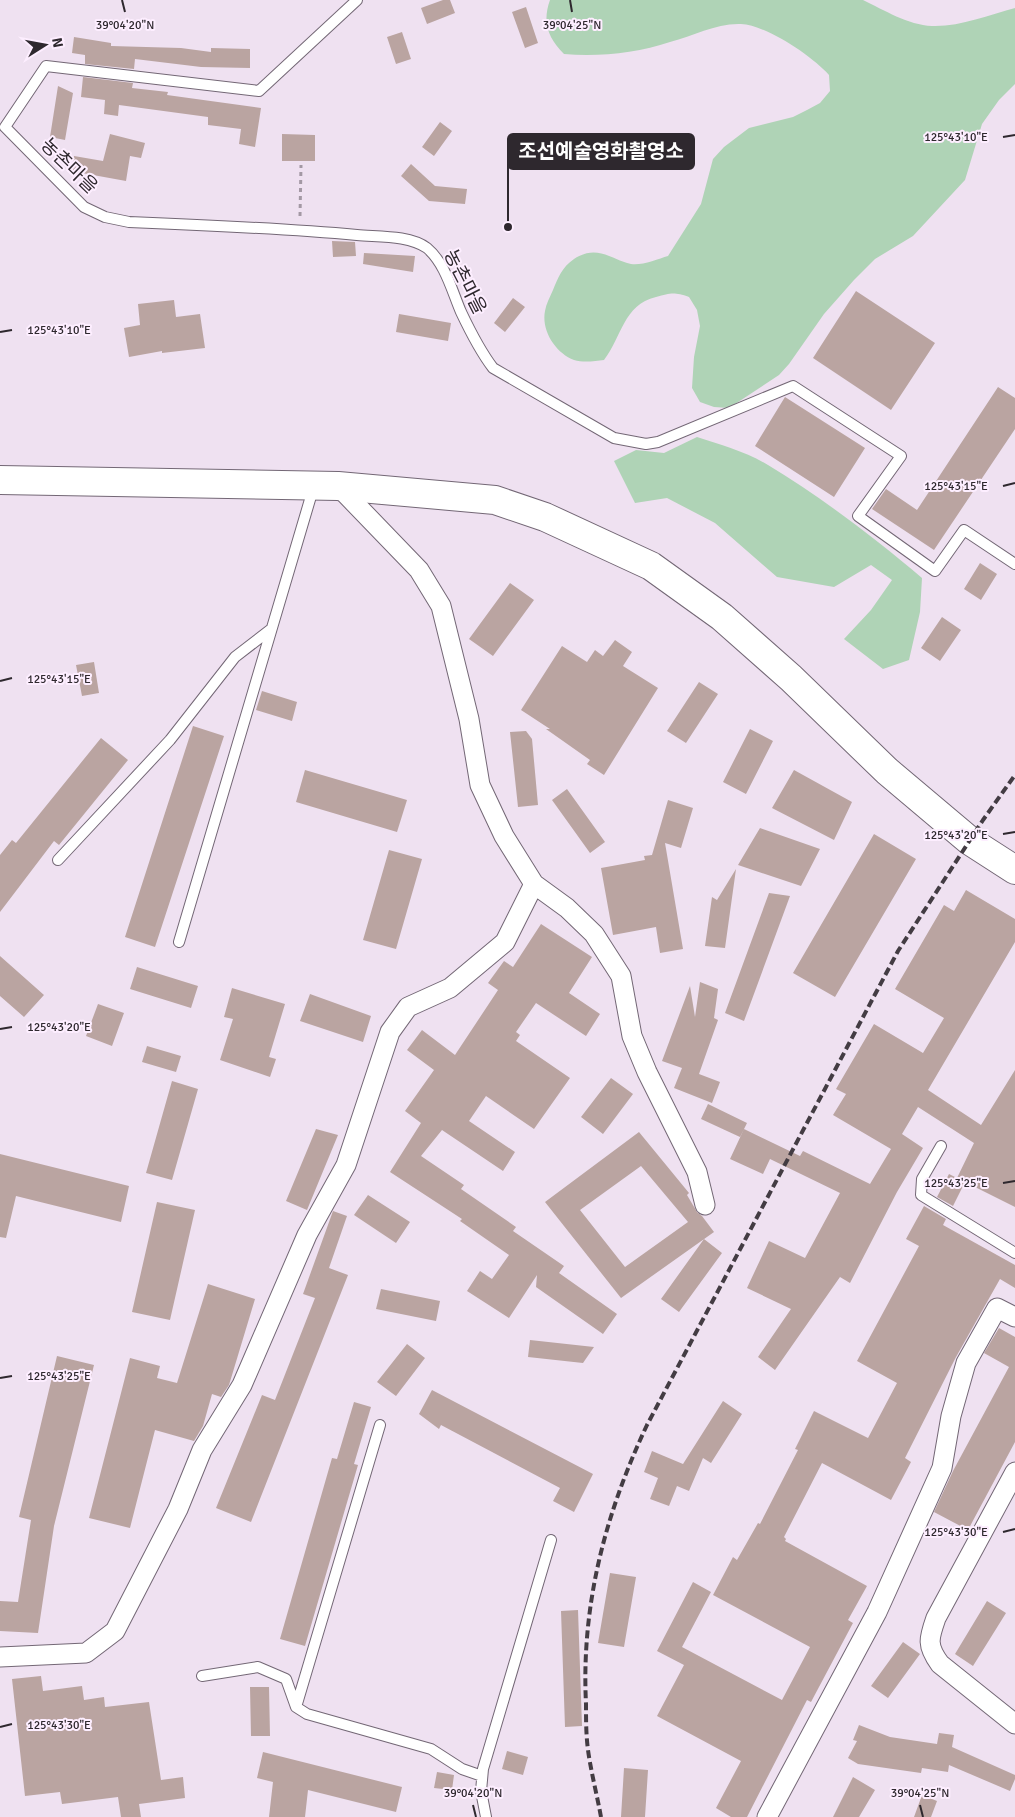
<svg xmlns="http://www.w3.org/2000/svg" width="1015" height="1817" viewBox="0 0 1015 1817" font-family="Signika,'Noto Sans KR',sans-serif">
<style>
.green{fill:#afd3b6}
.building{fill:#baa4a1;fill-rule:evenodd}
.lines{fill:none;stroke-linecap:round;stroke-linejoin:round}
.lane-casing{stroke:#736775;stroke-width:12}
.street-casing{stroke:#736775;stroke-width:21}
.secondary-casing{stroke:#736775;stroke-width:30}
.path{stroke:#a398a4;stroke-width:3;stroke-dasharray:4 4;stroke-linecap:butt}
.lane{stroke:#fff;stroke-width:10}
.street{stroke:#fff;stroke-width:19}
.secondary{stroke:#fff;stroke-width:28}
.rail{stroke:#433c43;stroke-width:4;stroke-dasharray:8 4;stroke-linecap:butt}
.ticks{fill:none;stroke:#2e282e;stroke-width:2}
.labels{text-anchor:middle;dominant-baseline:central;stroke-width:4;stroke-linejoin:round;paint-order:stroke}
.street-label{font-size:19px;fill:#2e282e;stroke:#fdeeff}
.ticks-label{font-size:12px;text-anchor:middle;fill:#2e282e;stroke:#fdeeff;stroke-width:4;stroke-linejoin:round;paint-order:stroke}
.leader{fill:none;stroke:#2e282e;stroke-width:2}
.callout-dot{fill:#2e282e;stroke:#fdeeff;stroke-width:2}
.callout{fill:#2e282e;stroke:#2e282e;stroke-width:2}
.callout-label{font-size:20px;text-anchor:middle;font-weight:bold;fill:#fff}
</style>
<rect width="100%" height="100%" fill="#efe1f1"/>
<path class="green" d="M550,0H863C884,10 908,25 932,26C960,27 988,15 1015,8V84L999,100L982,124L965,180L913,236L875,259L854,280L824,314L789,364L779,375L729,408L714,407L700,402L692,388L694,357L700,326L697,310L689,297C674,292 671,293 656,297C623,305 622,337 604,360C595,361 584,363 574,360C556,353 541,331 545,311C546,304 550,297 553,290C558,278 562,267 574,259C597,244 610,259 631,264C641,266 658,259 668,256L701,204L713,159L724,147L749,128L793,117L807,110L820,103L830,91L829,75C812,56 766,25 741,24C716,23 694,36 670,42C637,53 599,57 564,54C548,38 542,22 550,0Z
M697,437C721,445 747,452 768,465C821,497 875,538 922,578L920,612L909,660L883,669L844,639L871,610L892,580L871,565L834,587L777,577L715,523L667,498L635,503L614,461L636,450L664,453Z"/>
<path class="building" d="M443,0H450L455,13L427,24L421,8Z
M526,7L538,43L525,48L512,12Z
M402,32L411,59L396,64L387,37Z
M74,37L111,43V46L181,48L211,52V48L250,49V68L201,67L135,59L134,69L85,64V55L72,53Z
M83,77L133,83L132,88L168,92L167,95L261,108L255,147L239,144L241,129L208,125V117L119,105L118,116L104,114L105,100L81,97Z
M58,86L73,93L65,140L50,137Z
M440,122L452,131L434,156L422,147Z
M110,134L145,143L141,158L130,156L126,181L71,171L74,156L103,161Z
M282,134L315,135V161H282Z
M411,164L435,186L467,189L465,204L429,201L401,176Z
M332,241L355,242L356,256L333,257Z
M364,253L415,256L413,272L363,264Z
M856,291L935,343L891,410L813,358Z
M513,298L525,307L505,332L494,323Z
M174,300L176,317L200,314L205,348L162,353V351L129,357L124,328L140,325L138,304Z
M399,314L451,323L448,341L396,332Z
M998,387L1015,398V429L934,550L872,509L886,489L917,510Z
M785,397L865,448L834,497L755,446Z
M980,563L997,574L981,600L964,589Z
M510,583L534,600L493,656L469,639Z
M942,617L961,630L940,661L921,648Z
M615,640L632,652L623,666L658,688L604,775L587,764L590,760L546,729H550L521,710L562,646L587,662L595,650L603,656Z
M94,662L99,693L82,696L76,665Z
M699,682L718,694L686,743L667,731Z
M262,691L297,702L292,721L256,710Z
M193,726L224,736L155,947L125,937Z
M750,729L773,741L746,794L723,782Z
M526,731L532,739L538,805L518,807L510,732Z
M101,738L128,760L59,845L54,841L0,912V855L12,840L16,843Z
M305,770L407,800L397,832L296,802Z
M794,770L852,802L834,840L772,808Z
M567,789L605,842L590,853L552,800Z
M668,800L693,808L681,848L665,843L683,949L660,953L656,927L613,935L601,868L645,860L644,856L652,855Z
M760,828L820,849L801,886L738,865Z
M874,834L916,859L835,997L793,973Z
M389,850L422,859L396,949L363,940Z
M736,869L725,948L705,946L712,897L717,900Z
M966,890L1015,919V942L928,1090L981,1125L1015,1070V1207L965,1182L953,1206L937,1197L949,1174L957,1178L974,1143L918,1107L902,1134L923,1148L897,1192L850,1283L840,1277L775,1370L758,1357L791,1309L747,1288L769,1241L805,1258L840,1193L770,1159L763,1174L730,1159L744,1129L800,1156L803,1151L870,1184L891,1149L833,1115L846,1094L836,1089L874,1024L923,1053L944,1018L895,989L944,905L954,911Z
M769,893L790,896L744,1021L725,1013Z
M541,924L592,957L569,993L600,1014L586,1036L536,1003L516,1032L520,1035L516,1041L570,1078L534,1129L486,1096L469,1121L515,1152L503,1171L442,1130L421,1156L464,1185L461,1189L516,1227L513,1231L564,1266L559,1273L617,1314L603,1334L536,1287L537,1275L509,1318L467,1291L480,1271L492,1279L509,1255L460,1221L462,1219L390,1172L421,1123L405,1111L434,1070L407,1050L422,1030L455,1055L498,990L488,983L504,961L513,967Z
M0,956L44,995L24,1017L0,996Z
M137,967L198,986L191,1008L130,989Z
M700,982L718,989L714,1018L718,1020L699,1074L720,1082L712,1103L674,1088L682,1068L662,1061L690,986L695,1017Z
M232,988L285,1004L269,1057L276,1059L270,1077L220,1060L233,1019L224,1017Z
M310,994L371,1016L363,1042L300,1021Z
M98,1004L124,1013L112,1046L86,1036Z
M147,1046L181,1056L176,1072L142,1062Z
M611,1078L633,1094L603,1134L581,1117Z
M172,1081L198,1089L172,1180L146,1173Z
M708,1104L747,1123L740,1137L701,1119Z
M316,1129L338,1135L307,1210L286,1201Z
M639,1132L689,1193L687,1195L697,1212L702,1216L714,1232L621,1298L545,1202ZM641,1166L688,1222L625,1267L580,1210Z
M0,1154L129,1186L121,1222L16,1196L6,1238L0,1237Z
M368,1195L410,1222L396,1243L354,1215Z
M157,1202L195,1210L170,1320L132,1312Z
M924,1206L946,1219L943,1225L1015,1265V1288L1000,1279L956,1357L905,1458L911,1462L891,1500L822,1463L784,1537L786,1539L785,1541L867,1586L848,1620L853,1623L811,1702L807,1700L747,1817H731L716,1808L741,1761L657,1716L684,1665L657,1651L693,1582L711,1592L682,1647L782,1700L810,1647L713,1595L733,1557L737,1560L758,1523L760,1524L798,1450L795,1449L814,1411L868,1438L897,1383L857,1361L919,1246L906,1239Z
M333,1211L347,1216L329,1268L348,1275L251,1522L216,1508L262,1395L275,1400L315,1298L303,1294Z
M704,1239L722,1253L679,1312L661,1299Z
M208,1284L255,1299L229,1385L221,1397L212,1394L203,1426L194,1441L155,1430L130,1528L89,1518L130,1358L160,1366L157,1378L177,1383Z
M381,1289L440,1301L436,1321L376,1309Z
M999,1328L1015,1337V1442L968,1530L934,1512L953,1471L1009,1367L984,1353Z
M530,1340L594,1347L583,1363L528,1357Z
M407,1344L425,1358L396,1396L377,1382Z
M57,1356L94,1365L54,1526L38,1633L0,1631V1601L18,1602L31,1520L19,1517Z
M432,1390L593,1474L574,1512L553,1501L560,1488L441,1425L439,1429L419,1414Z
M723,1401L742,1414L711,1463L703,1458L689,1491L677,1486L669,1506L650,1499L658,1478L644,1472L652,1451L683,1464Z
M354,1402L371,1407L354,1464L358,1465L305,1646L280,1639L332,1458L337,1459Z
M610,1573L636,1577L624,1647L598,1643Z
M987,1601L1006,1613L973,1666L955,1654Z
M578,1610L582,1726L565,1727L561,1611Z
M903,1642L920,1654L888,1698L871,1686Z
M41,1676L43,1691L82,1686L84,1700L104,1697L105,1707L149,1702L161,1780L183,1777L185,1798L139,1804L141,1817H121L118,1797L62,1804L60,1792L25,1796L12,1679Z
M250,1687H269L270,1736H251Z
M859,1725L890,1737L937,1744L939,1733L954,1735L952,1747L1015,1775V1779L1010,1791L949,1765L948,1772L922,1768L921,1773L858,1764L848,1758L857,1741L853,1740Z
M507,1751L528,1757L523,1775L502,1769Z
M263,1752L402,1787L396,1812L308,1790L305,1817H269L273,1782L257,1778Z
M624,1768L648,1770L645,1817H621Z
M437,1772L454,1775L452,1790L434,1788Z
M853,1777L875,1790L859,1817H833Z
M922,1795L937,1801L931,1817H914Z"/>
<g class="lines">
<defs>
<path id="lane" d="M357,0L259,91L46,66L5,127L84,207L105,217L129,222C205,225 281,228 357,235C378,237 409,235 427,248C445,263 452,291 461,312C470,331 480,351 493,368L614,438L646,444L658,442L793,386L901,456L858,516L935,571L964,530L1015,564
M58,860L170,740L235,657L270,630
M179,942L314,486
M941,1146L922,1179L921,1195L1015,1253
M202,1676L258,1667L286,1679L296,1707L307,1714L431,1749L462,1769L482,1776
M296,1707L380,1425
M486,1817L481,1791L483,1769L551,1540"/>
<path id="street" d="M534,884L567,908L594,934L621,976L632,1036L647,1072L697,1172L705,1205
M1015,1472L936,1618C929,1638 926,1645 940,1664L1015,1724
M0,1657L86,1653L115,1631L178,1509L202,1450L242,1385L307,1235L346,1165L390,1032L408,1007L450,988L505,942L534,884L504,836L480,785L469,719L441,606L419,570L338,486
M767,1817L877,1612L942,1468L951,1416L966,1363L997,1308L1015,1317"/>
<path id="secondary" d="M0,480L338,486L495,500L545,517L651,566L722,617L791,678L887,771L970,841L1015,870"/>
</defs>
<use href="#lane" class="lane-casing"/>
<use href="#street" class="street-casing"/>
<use href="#secondary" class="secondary-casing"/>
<path class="path" d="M300,216L301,165"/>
<use href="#lane" class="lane"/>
<use href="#street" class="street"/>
<use href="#secondary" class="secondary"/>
<path class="rail" d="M601,1817C597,1795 591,1772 588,1750C586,1735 586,1719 586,1704C581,1606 605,1514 647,1425L898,951L983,820L1015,775"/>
</g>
<path class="ticks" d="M122,0L125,12M570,0L572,12M1003,137L1015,135M0,332L12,330M1003,486L1015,483M0,681L12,678M1003,834L1015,832M0,1029L12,1027M1003,1183L1015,1181M0,1378L12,1376M1003,1532L1015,1529M0,1727L12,1724M473,1805L476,1817M920,1805L923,1817"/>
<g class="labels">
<g class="street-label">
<text transform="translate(69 166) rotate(44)">농촌마을</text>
<text transform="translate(465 282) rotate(63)">농촌마을</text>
</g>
</g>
<g class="ticks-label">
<text x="125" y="29">39°04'20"N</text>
<text x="572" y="29">39°04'25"N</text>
<text x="956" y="141">125°43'10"E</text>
<text x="59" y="334">125°43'10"E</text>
<text x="956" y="490">125°43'15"E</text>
<text x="59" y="683">125°43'15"E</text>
<text x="956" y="839">125°43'20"E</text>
<text x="59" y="1031">125°43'20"E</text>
<text x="956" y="1187">125°43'25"E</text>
<text x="59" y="1380">125°43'25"E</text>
<text x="956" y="1536">125°43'30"E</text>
<text x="59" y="1729">125°43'30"E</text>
<text x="473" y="1797">39°04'20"N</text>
<text x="920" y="1797">39°04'25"N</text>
</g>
<path class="leader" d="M508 227L508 151"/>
<circle class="callout-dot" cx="508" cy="227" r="5"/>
<rect class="callout" x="508" y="134" width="186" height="35" rx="5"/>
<g class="callout-label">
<text x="601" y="158">조선예술영화촬영소</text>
</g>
<g transform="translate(45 45) rotate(79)" stroke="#fdeeff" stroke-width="4" paint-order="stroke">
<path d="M0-4L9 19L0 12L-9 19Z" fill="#2e282e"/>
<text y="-8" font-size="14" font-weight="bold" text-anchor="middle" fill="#2e282e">N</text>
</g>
</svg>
